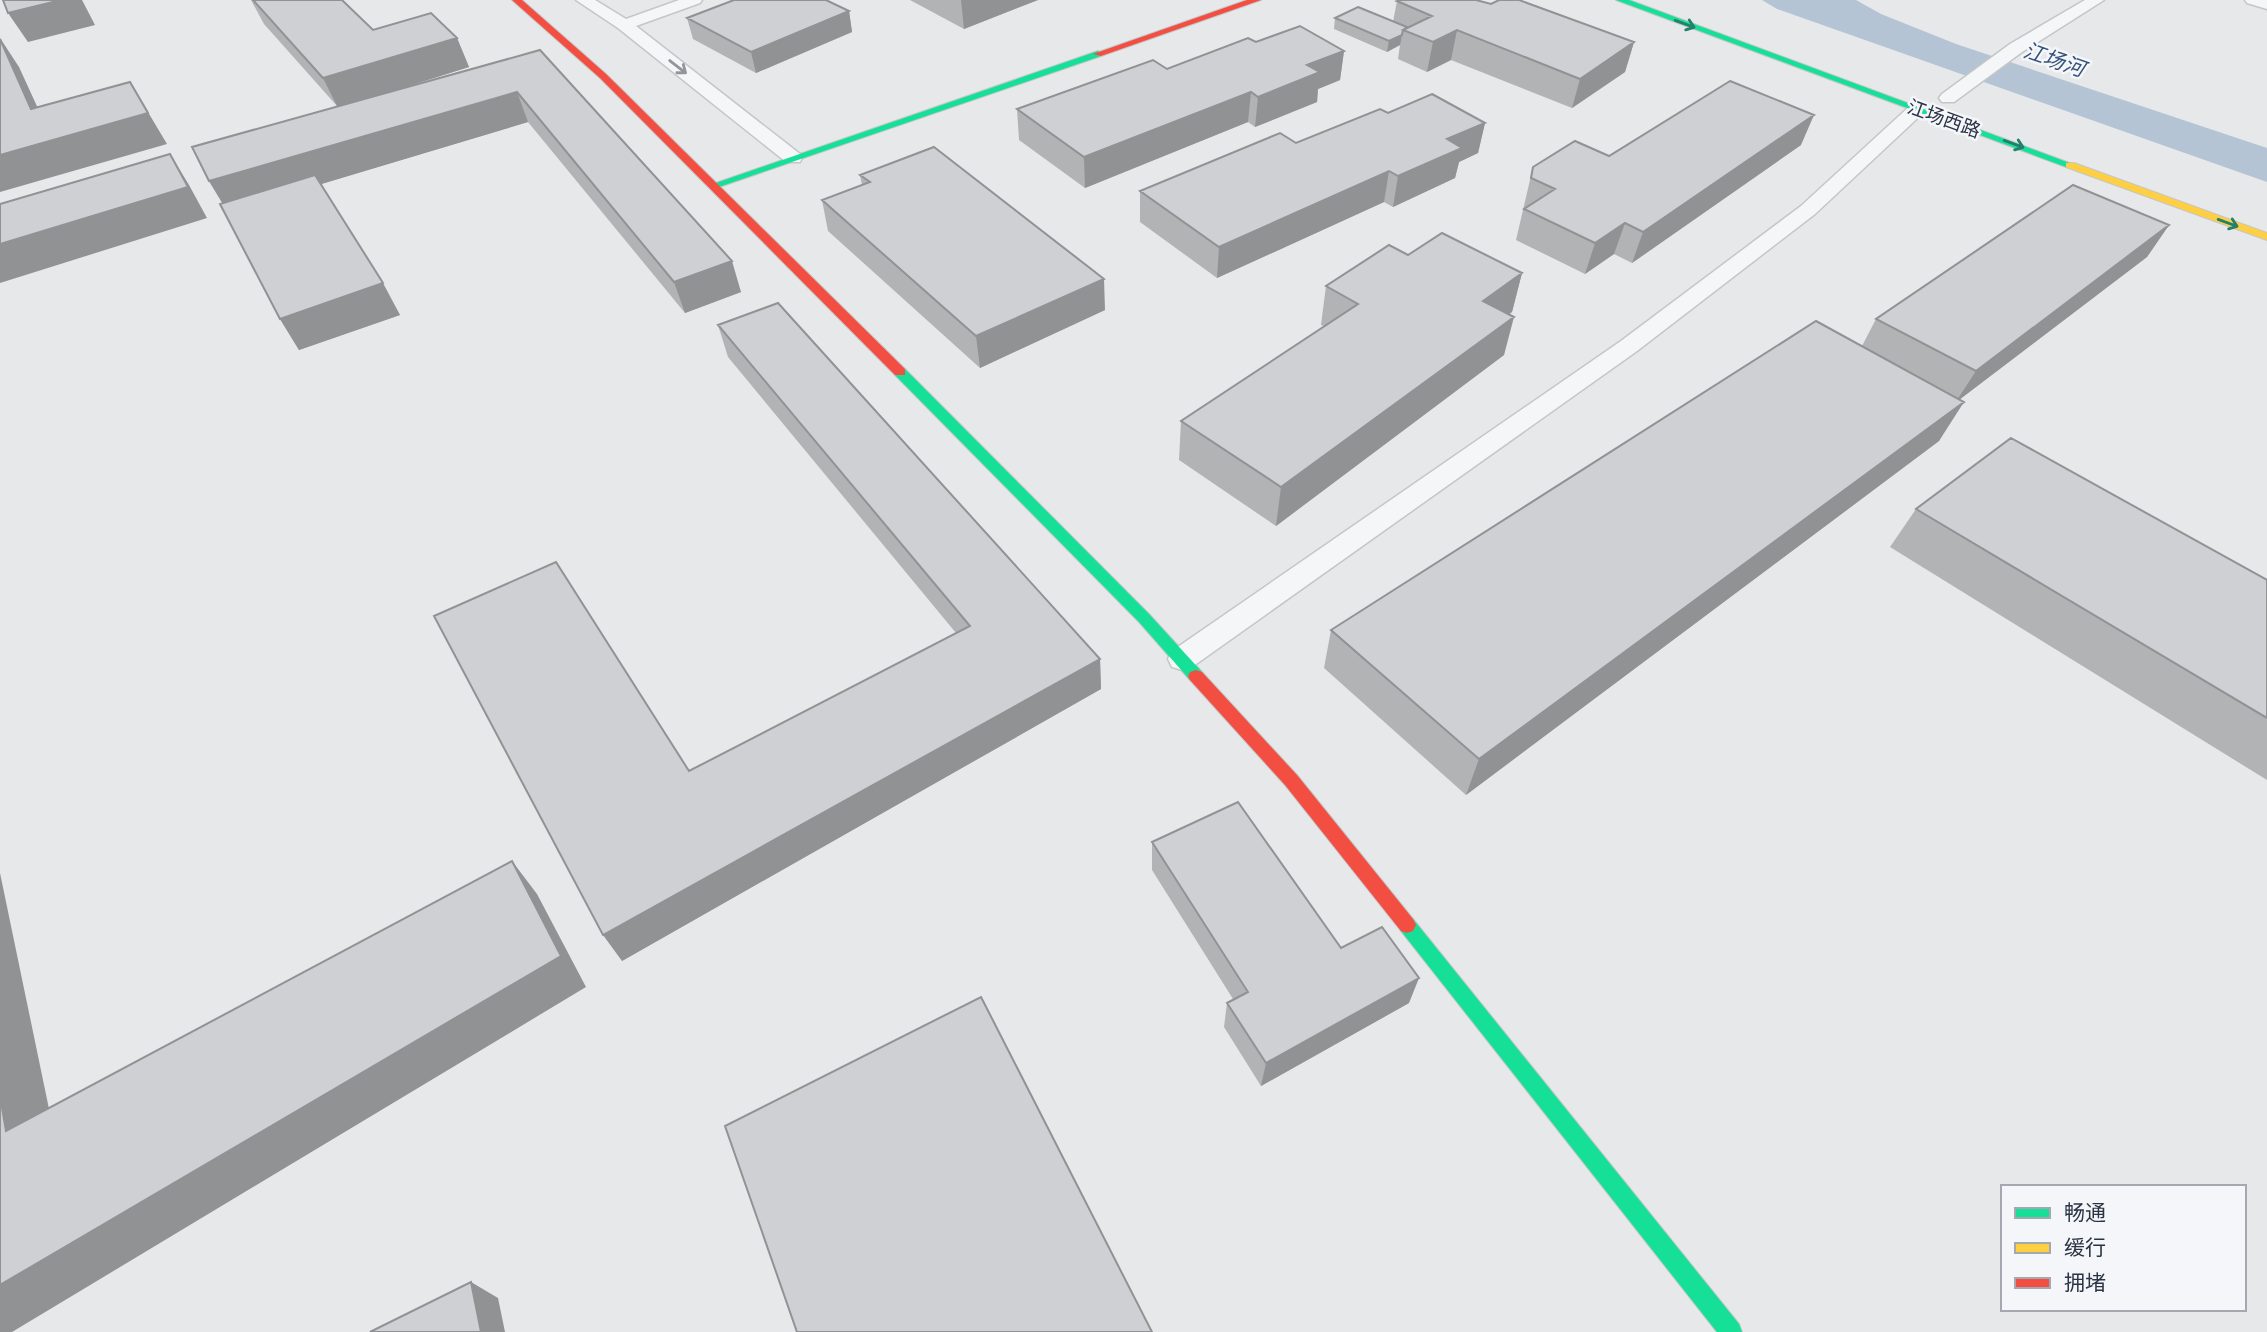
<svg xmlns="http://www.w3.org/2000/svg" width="2267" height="1332" viewBox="0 0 2267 1332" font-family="'Fira Sans','Noto Sans SC',sans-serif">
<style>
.water{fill:#b4c4d5}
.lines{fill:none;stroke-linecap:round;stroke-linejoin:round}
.lane-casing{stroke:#c4c6c8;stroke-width:3}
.fast-casing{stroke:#c4c6c8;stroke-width:2}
.slow-casing{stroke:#c4c6c8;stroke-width:2}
.jam-casing{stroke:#c4c6c8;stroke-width:2}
.lane{fill:#f5f6f7;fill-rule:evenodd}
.fast{fill:#16e098;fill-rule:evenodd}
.slow{fill:#ffcf43;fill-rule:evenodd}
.jam{fill:#f24e42;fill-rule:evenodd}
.wall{fill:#b1b3b5}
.shaded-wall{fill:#909294}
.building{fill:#ced0d3;stroke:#909294;stroke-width:2}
.oneway{stroke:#22816a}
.oneway2{stroke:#90959e}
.labels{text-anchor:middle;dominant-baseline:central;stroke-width:5;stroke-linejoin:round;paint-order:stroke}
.far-street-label{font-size:19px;fill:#2b3445;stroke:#f4f6f9}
.far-water-label{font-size:21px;font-style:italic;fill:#34527a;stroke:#f4f6f9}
</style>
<rect width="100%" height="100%" fill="#e6e8ea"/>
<path class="water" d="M1762,0H1856L1881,14L1956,44L2267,148V182L1777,9Z"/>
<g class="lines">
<defs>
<path id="lane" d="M576,0H595L626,19L679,0H702L700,3L636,26L800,154L802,158L800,162H786L618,28Z
M2085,0H2104L2022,52L1954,102H1942L1939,98L1942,94L2010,44Z
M2245,0H2267V9L2247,3Z
M1917,104L1926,109L1923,113L1815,214L1637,351L1192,667L1182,670L1172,667L1168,659L1172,651L1621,341L1801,206L1911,105Z"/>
<path id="fast" d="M1616,0H1629L2075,165L2066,167Z
M1098,51L1103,54L1101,56L719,187L710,185Z
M900,368L905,369L1149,614L1202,672L1204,676L1202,680H1190L1139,622L895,375L894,372Z
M1407,917L1413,919L1739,1324L1742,1332H1717L1401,931L1398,925L1401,919Z"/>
<path id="slow" d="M2066,163H2074L2267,233V240L2066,167Z"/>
<path id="jam" d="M512,0H522L606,74L905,369V375H895L600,78Z
M1247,0H1261L1101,56L1093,54Z
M1196,670L1202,672L1297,775L1413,919L1416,925L1413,931L1407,933L1401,931L1285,785L1190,680L1188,676L1190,672Z"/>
</defs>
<use href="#lane" class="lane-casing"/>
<use href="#fast" class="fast-casing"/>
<use href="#slow" class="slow-casing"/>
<use href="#jam" class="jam-casing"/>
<use href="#lane" class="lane"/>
<use href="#fast" class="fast"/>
<use href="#slow" class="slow"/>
<use href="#jam" class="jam"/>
</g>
<path class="wall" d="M251,0H342L373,30L457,38L469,67L403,88L540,50L741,292L685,313L528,122L321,184L400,315L299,350L280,319L222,203L209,181L337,106L264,24Z
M910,0H1038L964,29Z
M1397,1L1634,42L1625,72L1572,108L1451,60L1427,72L1398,59L1400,45L1387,52L1334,29L1335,18L1393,22Z
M849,11L852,32L756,73L693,39L687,18Z
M1256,42L1344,51L1340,80L1318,89L1317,102L1255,127L1248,122L1085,188L1019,140L1017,109L1167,69Z
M1388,113L1485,123L1478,153L1459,162L1455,178L1393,207L1384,202L1217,278L1140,222V191L1296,143Z
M1801,145L1632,263L1614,254L1585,274L1516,240L1533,167L1609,156Z
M860,175L1105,310L980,368L828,231L822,200L862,185Z
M2169,225L2147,257L1960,399L1939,441L1466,795L1324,668L1331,630L1862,346L1876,319Z
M1408,255L1522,273L1512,312L1509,314L1504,355L1276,526L1179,460L1181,421L1324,326L1321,325L1326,286Z
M718,325L1100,659L1101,689L622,961L689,771L956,633L728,357Z
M1916,509L2267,580V780L1890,547Z
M1152,842L1341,948L1409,1003L1261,1086L1224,1027L1227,1003L1233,999L1152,870Z"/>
<path class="shaded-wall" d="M61,0H82L95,25L28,42L8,13Z
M961,0H1038L964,29Z
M849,11L852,32L756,73L751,52Z
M1457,30L1451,60L1427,72L1433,42Z
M1402,35L1400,45L1387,52L1389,41Z
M0,38L19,67L52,139L31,109Z
M457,38L469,67L338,108L323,78Z
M1634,42L1625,72L1572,108L1580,79Z
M1344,51L1340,80L1318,89L1317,102L1255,127L1258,97L1307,65Z
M130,82L167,144L0,192V155Z
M517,92L528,122L228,212L209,181Z
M1251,92L1248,122L1085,188L1084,157Z
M1814,115L1801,145L1632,263L1643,232Z
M1485,123L1478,153L1459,162L1455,178L1393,207L1398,176L1447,139Z
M170,154L189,185L207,218L0,283V244Z
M1389,171L1384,202L1217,278L1219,247Z
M1625,223L1614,254L1585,274L1595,243Z
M2169,225L2147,257L1955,403L1976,371Z
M732,261L741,292L685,313L674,282Z
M1522,273L1512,312L1474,339L1483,301Z
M1104,279L1105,310L980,368L976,336Z
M383,283L400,315L299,350L280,319Z
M1514,317L1504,355L1276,526L1281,487Z
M1964,402L1939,441L1466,795L1479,759Z
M1100,659L1101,689L622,961L603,935Z
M512,861L537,894L586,987L12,1332H0V1285Z
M0,873L59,1157L6,1131L0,1096Z
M1419,978L1409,1003L1261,1086L1266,1063Z
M471,1282L498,1298L505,1332H481Z"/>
<path class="building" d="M3,0H61L8,13Z
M253,0H342L373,30L431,13L457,38L323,78Z
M734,0H826L849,11L751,52L687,18Z
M1400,0H1476L1491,4L1499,0H1519L1634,42L1580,79L1457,30L1433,42L1403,30L1432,16L1397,1Z
M1358,7L1407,27L1403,30L1402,35L1389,41L1335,18Z
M1300,26L1344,51L1307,65L1320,72L1258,97L1251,92L1084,157L1017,109L1153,60L1167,69L1248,38L1256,42Z
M0,39L31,109L130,82L148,113L0,155Z
M540,50L732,261L674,282L517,92L209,181L192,147Z
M1730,81L1814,115L1643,232L1625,223L1595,243L1524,209L1555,189L1531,178L1533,167L1575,141L1609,156Z
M1432,94L1485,123L1447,139L1462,148L1398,176L1389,171L1219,247L1140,191L1280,133L1296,143L1380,109L1388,113Z
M934,147L1104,279L976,336L822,200L870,182L860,175Z
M170,154L188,187L0,244V204Z
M315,175L383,283L280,319L220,204Z
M2073,185L2169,225L1976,371L1876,319Z
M1442,233L1522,273L1483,301L1514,317L1281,487L1181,421L1358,304L1326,286L1389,245L1408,255Z
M778,303L1100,659L603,935L434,616L556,562L689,771L970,626L718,325Z
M1816,321L1964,402L1479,759L1331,630Z
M2011,438L2267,580V718L1916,509Z
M1238,802L1341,948L1382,927L1419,978L1266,1063L1227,1003L1248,992L1152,842Z
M512,861L561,956L0,1285V1096L6,1131Z
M981,997L1152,1332H797L725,1126Z
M471,1282L481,1332H370Z"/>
<defs><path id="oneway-shaft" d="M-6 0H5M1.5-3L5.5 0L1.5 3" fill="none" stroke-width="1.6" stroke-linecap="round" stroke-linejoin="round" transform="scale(1.75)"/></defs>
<g class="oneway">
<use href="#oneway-shaft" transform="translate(1685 24) rotate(20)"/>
<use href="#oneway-shaft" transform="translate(2014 144) rotate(20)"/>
<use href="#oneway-shaft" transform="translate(2228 223) rotate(20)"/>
</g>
<use class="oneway2" href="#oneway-shaft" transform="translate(678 67) rotate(38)"/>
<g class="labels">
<g class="far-street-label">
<text transform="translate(1944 119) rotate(20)">江场西路</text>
</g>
<g class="far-water-label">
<text transform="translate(2054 60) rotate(19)">江场河</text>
</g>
</g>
<rect x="2001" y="1185" width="245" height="126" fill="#f4f6f9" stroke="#a4a8b1" stroke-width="2"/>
<rect x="2015" y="1208" width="35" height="10" fill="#16e098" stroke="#a4a8b1" stroke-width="2"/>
<text x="2064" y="1220" font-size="21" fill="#2b3445">畅通</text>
<rect x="2015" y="1243" width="35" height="10" fill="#ffcf43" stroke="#a4a8b1" stroke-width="2"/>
<text x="2064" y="1255" font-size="21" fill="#2b3445">缓行</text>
<rect x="2015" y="1278" width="35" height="10" fill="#f24e42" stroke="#a4a8b1" stroke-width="2"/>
<text x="2064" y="1290" font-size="21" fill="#2b3445">拥堵</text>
</svg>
